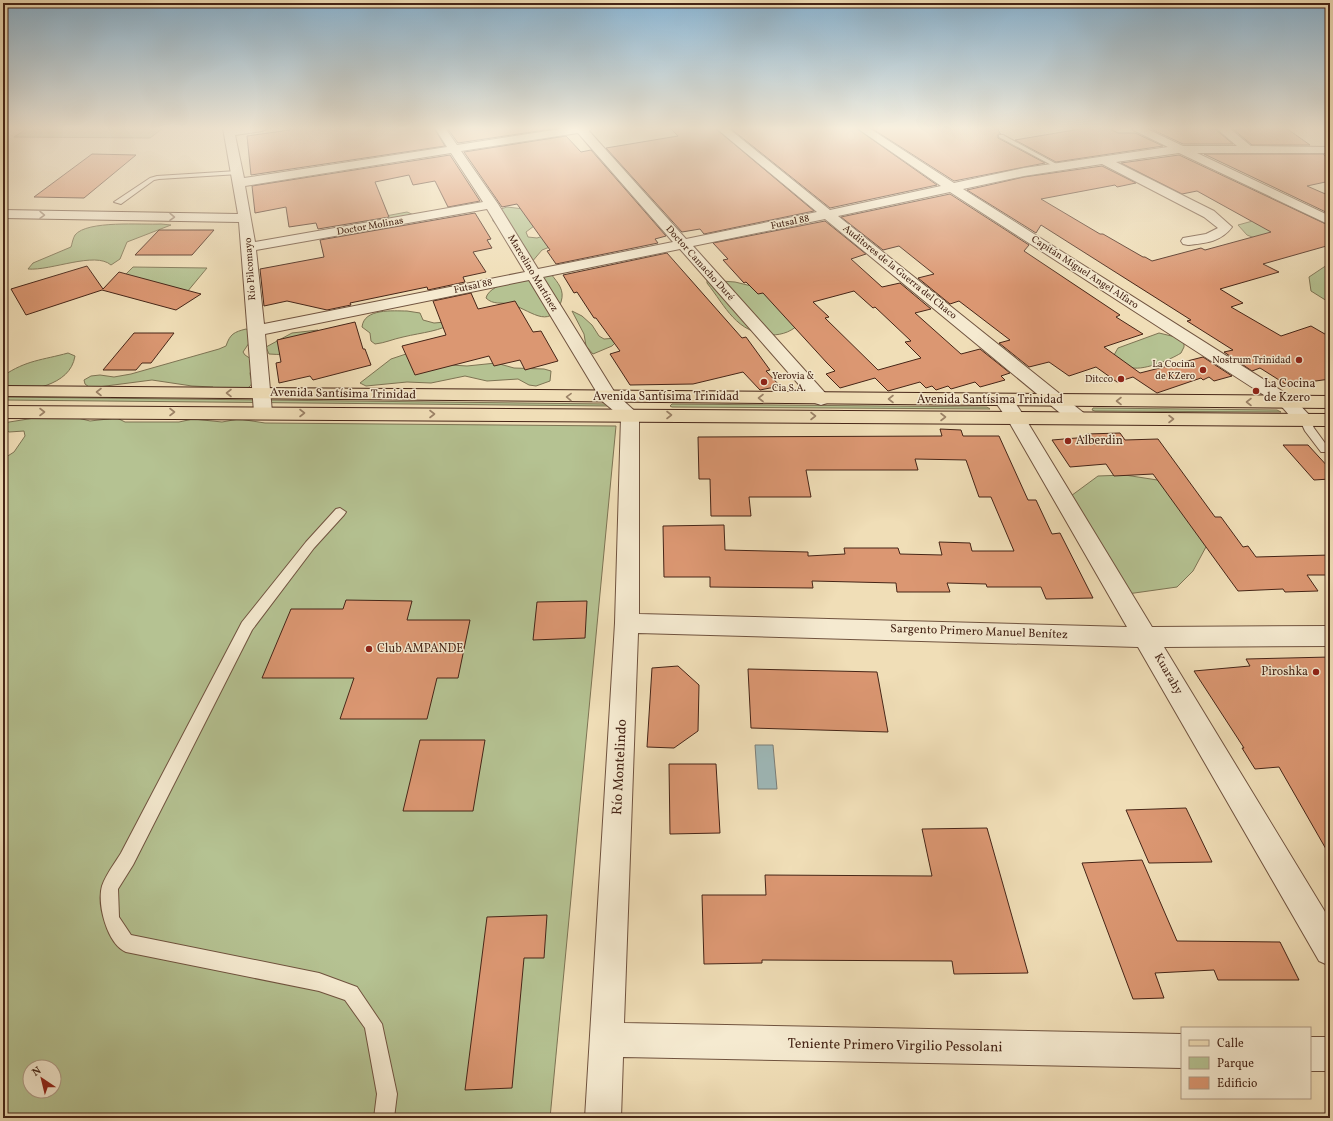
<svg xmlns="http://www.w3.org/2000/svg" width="1333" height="1121" viewBox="0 0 1333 1121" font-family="Vollkorn,serif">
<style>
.green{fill:#b5c292;stroke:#7e7454;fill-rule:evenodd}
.water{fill:#9eb9b9;stroke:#7b7e78}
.building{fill:#db9772;stroke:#462517;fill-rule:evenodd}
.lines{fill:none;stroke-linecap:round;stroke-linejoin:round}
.lane-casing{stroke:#70533f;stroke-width:2}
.street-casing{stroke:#70533f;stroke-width:2}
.primary-casing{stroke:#462517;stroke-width:2}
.lane{fill:#f5ead0;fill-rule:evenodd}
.street{fill:#f5ead0;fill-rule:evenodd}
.primary{fill:#f0deb7;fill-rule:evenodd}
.oneway{stroke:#9e8874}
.oneway2{stroke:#9b8267}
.poi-dot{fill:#8f2418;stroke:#f5ead0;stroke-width:1.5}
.labels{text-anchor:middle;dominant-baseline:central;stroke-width:3;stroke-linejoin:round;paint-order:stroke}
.far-street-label{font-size:10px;fill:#462517;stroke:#f5ead0}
.far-poi-label{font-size:10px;fill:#462517;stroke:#f5ead0;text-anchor:end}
.poi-label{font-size:12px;fill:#462517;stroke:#f5ead0;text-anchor:start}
.street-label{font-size:12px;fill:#462517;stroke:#f5ead0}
.near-street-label{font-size:14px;fill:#462517;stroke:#f5ead0}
</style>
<rect width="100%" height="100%" fill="#f0deb7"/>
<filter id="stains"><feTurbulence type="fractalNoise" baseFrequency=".005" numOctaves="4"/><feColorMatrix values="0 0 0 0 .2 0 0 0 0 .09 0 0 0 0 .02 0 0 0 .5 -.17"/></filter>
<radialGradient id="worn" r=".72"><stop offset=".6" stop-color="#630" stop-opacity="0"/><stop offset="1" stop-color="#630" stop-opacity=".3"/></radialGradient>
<path class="green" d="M28,128H163L150,138L14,137Z
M507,207L524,209L534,226L526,232L528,237L537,238L558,231L555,245L542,250L531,263L493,221L492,212Z
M1293,210L1319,218L1265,242L1247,235L1238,225Z
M407,212L414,215L350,226L359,221Z
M161,224L171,225L127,242L120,259L111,265C95,251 51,271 28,269L33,263L71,247C72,244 73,238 75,235C87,220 142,225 161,224Z
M1330,263V301H1327L1311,291L1309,277Z
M133,267L207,268L187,292L110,290Z
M551,274C558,283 565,290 561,302C549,332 529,308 509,304C501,302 493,305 486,298C490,281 535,277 551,274Z
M707,280L735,282L764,289L801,322C793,331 783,335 771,335C736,333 726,307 707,283Z
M407,311L420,313L423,320L434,323L458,321C438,332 424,332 403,337C393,339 385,343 375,344L371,341L370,333L362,327C364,308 393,311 407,311Z
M572,311L582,316L592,325L599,336L604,339L616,338V342L612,346L593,354L586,346L584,334Z
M246,329L251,331L249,343L243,352L245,355L254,361L255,364L250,373C250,376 252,380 252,382C251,394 221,391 213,391V387L192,386L152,380L98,387H89L85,384L84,380L91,376L100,375L114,377L131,374L219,349L226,346C230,334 234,332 246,329Z
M318,330L321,341C303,351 291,356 269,354L266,347L292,333Z
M1159,333L1184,339V347L1181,353C1170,360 1141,372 1129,367C1124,365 1118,359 1114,355L1118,348Z
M68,353L75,356C70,387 29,390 3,394V376C26,360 43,360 68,353Z
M406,354L451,365L467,366L496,363L514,368L544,369L551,371L550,381L536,386L529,385L518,379L487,381L465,376L431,383L407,382L366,386L360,383L391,359Z
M3,397L609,404L610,406L3,400Z
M672,404L987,407L990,409L672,407L670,406Z
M1093,408L1277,410L1281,412L1095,411L1092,410Z
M47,416H70L90,421L117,418L125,422H179L193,419L222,422L239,419L265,423L616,426L550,1118H3V459L14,452L25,436L24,431L9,432L3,428V423ZM30,1067H54V1091H30Z
M1125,475L1183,484L1207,545L1193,571L1177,587L1113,596L1060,504L1098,476Z"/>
<path class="water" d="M755,745H773L777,789H758Z"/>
<path class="building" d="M290,128H434L445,146L251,175L247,136L290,130Z
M447,128H559L458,143Z
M670,128H715L814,211L704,234L700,229L682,232L606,148L678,136Z
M730,128H856L937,185L830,208Z
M871,128H998L999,132L1001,134H998V138L1045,163L954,181Z
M1086,128H1108L1118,133H1135L1163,146L1056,162L1015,140Z
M1158,128L1215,129L1233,144H1183L1151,129Z
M1244,128H1286L1310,145H1252L1233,129H1245Z
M566,136L581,152L591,150L666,236L655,239L658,243L556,264L547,251L550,250L517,204L502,207L464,152Z
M92,154L136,155L84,198L34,197Z
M1204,154H1323L1330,160V181L1307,186L1330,196V214Z
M450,155L480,201L448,207L435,181L413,185L409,175L375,182L389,217L318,229L316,223L289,227L286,207L255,213L252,186Z
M1179,155L1330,226V245L1263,264L1279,272L1220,289L1243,303L1231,307L1281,336L1311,326L1330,337V379L1287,385L1260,368L1252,371L1224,352L1233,350L1187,321L1191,320L1041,225L1036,233L967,190L1024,177L1102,166L1136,183L1117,187L1115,185L1041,199L1100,234H1103L1143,257H1145L1152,261L1201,248L1205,250L1271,232L1197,191L1182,194L1121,163Z
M950,194L1029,245L1024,251L1120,315L1116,317L1143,334L1104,347L1140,373L1203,357L1232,376L1214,381L1209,377L1203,380L1201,378L1157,393L1133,377L1117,382L1096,367L1069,376L1049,362L1029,367L999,343L1010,340L959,301L950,304L918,278L934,274L899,246L883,250L841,217Z
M475,213L491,239L487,240L492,248L473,252L486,272L463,277L465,282L428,290L427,287L350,303L351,305L327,310L287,301L264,306L260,269L324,257L320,240Z
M825,221L866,254L851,259L882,287L900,283L931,309L915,313L961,354L980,349L1010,373L1001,376L1005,380L980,387L975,382L951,389L948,386L936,390L932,386L926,388L920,382L888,391L875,378L840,388L826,374L835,371L827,363L763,293L758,294L746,282L744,283L723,260L728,259L713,243ZM854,291L873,308L875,307L911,341L905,342L921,358L878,370L825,318L829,317L813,302Z
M159,230H214L192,255H135Z
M667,253L742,338L746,337L770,370L766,371L780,386L760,390L743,372L693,384L630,385L610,354L620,351L596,318H594L577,292L574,293L563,275Z
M87,266L103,289L119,272L201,294L176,310L102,290L26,315L11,289Z
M471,293L478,309L515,301L533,332L541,331L558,361L525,370L520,360L494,366L489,356L415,375L402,346L446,335L433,301Z
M355,322L363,349H365L371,365L313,380L310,376L279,383L276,363L281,362L277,340Z
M134,333H174L151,363H142L136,370H103Z
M940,429L961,430L963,436H999L1028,500H1036L1052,534L1060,533L1093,598L1046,599L1041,587H987L986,584L947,583L950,592H897L896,583L812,581L813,588L710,587V577H664L663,526L724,525L725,550L808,552V556L845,554L844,548H898L900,554L942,555L939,542L970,543L972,551H1014L991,497H979L966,460L915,459L918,470H806L811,497H749L751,516H711L710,479H699L698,437L942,436Z
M1120,433L1125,440L1158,439L1215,517H1221L1243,547L1248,546L1256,557L1330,555V575H1307L1318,591L1285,592L1283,589L1238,591L1153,474L1114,476L1106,464L1070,467L1052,440L1089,437L1087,434Z
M1283,445H1308L1330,469V479L1314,480Z
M346,600L412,601L407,620H470L458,678H437L427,719H340L354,678H262L291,609H343Z
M587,601L585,638L533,640L537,602Z
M1330,657V856L1279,767L1255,769L1242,748H1244L1194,671L1250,666L1246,659Z
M678,666L699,685L698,731L674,748L647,747L652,668Z
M748,669L877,672L888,732L751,728Z
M420,740H485L473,811H403Z
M669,764H716L720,833L670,834Z
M1186,808L1212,862L1149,863L1126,810Z
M987,828L1028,973L954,974L952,961L762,960V963L704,964L702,895H766L765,875L932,876L922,829Z
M1142,860L1177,941L1280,942L1299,980H1218L1214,970L1155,973L1164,998L1133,999L1082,863Z
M547,915L544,958H524L512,1088L465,1090L487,917Z"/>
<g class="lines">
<defs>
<path id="lane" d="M999,135H1003L1062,167L1057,168L999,137Z
M237,171L239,172V174L159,179L154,180L121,204L114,202L150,178L157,176Z
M1305,417L1309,418L1314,428L1330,450L1329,452H1321L1305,431L1300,420Z
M340,508L346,512L344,515L314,548L252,630L133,865L118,889L119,917L131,935L319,973L357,987L382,1024L397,1094L394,1118H374L377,1094L365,1028L345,1000L319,991L126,952C107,944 97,904 102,886C106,874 115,863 121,853L242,622L306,542L336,509Z"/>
<path id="street" d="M223,128H268L262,131L235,135L244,178L447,147L435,128H445L457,145L567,128H592L589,131L686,239L817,212L716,128H728L830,210L941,186L857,128H869L954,183L1024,168L1168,147L1133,130L1132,128H1145L1183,146H1237L1216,128H1229L1251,146L1330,147V153H1197L1330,216V225L1179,153L1116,162L1214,211L1232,227C1221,242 1205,243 1188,245L1183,244L1181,241L1183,238L1206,234L1218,228L1204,217L1102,164L1024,176L963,189L1293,398L1314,420L1312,424C1297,428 1290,415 1281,406L950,192L838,216L1085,414L1087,418L1085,422L1078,424L1071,422L825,219L693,246L827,395L830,399L827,403L821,405L815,403L680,249L543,277L615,393L639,415V614L1127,627L1008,420L994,400L997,396C1011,392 1018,407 1025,418L1152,627L1330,626V646L1164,647L1330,920V966L1319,961L1138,647L638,633L624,1023L1182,1034V1068L623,1057L621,1118H585L615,623L621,417L602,401L529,280L265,334L272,412L269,416L263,418L257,416L254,412L239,222L3,218V210L238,214ZM578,133L673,242L538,269L498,204L461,151ZM451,153L483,202L255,242L245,186ZM487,209L525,272L264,324L256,250Z
M1310,1037H1330V1071H1310Z"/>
<path id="primary" d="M3,386L1330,396V408L3,396Z
M3,406L1330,414V426L3,418Z"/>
</defs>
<use href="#lane" class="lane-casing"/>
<use href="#street" class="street-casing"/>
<use href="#primary" class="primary-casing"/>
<use href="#lane" class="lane"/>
<use href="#street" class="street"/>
<use href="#primary" class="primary"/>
</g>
<defs><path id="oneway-chevron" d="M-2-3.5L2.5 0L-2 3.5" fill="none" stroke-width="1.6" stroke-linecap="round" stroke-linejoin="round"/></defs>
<g class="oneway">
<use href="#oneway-chevron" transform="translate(42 215) rotate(1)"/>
<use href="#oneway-chevron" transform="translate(172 217) rotate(1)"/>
</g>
<g class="oneway2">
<use href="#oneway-chevron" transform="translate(99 392) rotate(-180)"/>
<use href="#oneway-chevron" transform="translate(229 393) rotate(-180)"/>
<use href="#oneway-chevron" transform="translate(569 397) rotate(-179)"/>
<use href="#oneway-chevron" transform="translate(761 398) rotate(-180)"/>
<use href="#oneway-chevron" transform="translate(891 399) rotate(-180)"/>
<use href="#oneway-chevron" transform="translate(1119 401) rotate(-180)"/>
<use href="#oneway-chevron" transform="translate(1249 402) rotate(-180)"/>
<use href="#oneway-chevron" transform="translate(42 412)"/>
<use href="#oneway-chevron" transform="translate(172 412)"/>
<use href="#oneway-chevron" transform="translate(302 413)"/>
<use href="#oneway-chevron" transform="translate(432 414)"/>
<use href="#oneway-chevron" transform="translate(669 415)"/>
<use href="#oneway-chevron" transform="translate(813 416)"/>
<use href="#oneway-chevron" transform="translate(943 417)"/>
<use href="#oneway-chevron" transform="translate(1171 419)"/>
</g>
<linearGradient id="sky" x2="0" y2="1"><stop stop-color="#8ab6d5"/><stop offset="0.45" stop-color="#f8f0df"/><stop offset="1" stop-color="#f8f0df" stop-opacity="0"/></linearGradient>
<rect width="1333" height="285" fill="url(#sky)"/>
<g class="poi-dot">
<circle cx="1299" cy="360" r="4"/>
<circle cx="1203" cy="370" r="4"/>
<circle cx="1121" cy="379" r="4"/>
<circle cx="764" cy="382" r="4"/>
<circle cx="1256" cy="391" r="4"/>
<circle cx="1068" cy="441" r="4"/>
<circle cx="369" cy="649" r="4"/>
<circle cx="1316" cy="672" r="4"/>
</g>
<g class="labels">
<g class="far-street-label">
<text transform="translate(790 222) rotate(-12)">Futsal 88</text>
<text transform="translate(370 226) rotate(-10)">Doctor Molinas</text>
<text transform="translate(700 263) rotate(48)">Doctor Camacho Duré</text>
<text transform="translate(250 269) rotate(-94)">Río Pilcomayo</text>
<text transform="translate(900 272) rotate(39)">Auditores de la Guerra del Chaco</text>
<text transform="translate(1085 272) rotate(33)">Capitán Miguel Angel Alfaro</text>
<text transform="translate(533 273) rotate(59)">Marcelino Martínez</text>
<text transform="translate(473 286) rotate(-12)">Futsal 88</text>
</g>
<g class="far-poi-label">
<text x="1291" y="360">Nostrum Trinidad</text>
<text x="1195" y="364">La Cocina<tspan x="1195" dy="12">de KZero</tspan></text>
<text x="772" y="376" text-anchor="start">Yerovia &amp;<tspan x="772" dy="12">Cia S.A.</tspan></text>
<text x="1113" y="379">Ditcco</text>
</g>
<g class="poi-label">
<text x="1264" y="384">La Cocina<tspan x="1264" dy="14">de Kzero</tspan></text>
<text x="1076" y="441">Alberdin</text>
<text x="377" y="649">Club AMPANDE</text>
<text x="1308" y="672" text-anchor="end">Piroshka</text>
</g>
<g class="street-label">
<text transform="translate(343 394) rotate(1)">Avenida Santísima Trinidad</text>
<text x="666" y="397">Avenida Santísima Trinidad</text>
<text x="990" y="400">Avenida Santísima Trinidad</text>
<text transform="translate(979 632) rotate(2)">Sargento Primero Manuel Benítez</text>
<text transform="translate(1168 674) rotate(60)">Kuarahy</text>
</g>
<g class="near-street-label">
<text transform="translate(620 767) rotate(-87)">Río Montelindo</text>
<text transform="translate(895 1046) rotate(1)">Teniente Primero Virgilio Pessolani</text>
</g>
</g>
<rect width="1333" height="1121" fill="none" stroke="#f0deb7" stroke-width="16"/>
<rect x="4" y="4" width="1325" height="1113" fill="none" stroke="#462517" stroke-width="2"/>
<rect x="8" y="8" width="1317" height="1105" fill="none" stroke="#462517"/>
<rect x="1181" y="1027" width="130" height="72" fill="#f5ead0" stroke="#af9b86"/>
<rect x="1189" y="1040" width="20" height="6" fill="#f0deb7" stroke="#af9b86"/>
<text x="1217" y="1047" font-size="12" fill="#462517">Calle</text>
<rect x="1189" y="1057" width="20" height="12" fill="#b5c292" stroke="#af9b86"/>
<text x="1217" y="1067" font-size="12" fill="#462517">Parque</text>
<rect x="1189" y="1077" width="20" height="12" fill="#db9772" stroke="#af9b86"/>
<text x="1217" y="1087" font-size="12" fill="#462517">Edificio</text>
<g transform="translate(42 1079) rotate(325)"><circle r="19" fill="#f5ead0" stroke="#af9b86"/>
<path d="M0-3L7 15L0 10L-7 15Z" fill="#8f2418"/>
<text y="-6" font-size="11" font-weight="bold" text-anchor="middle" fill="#462517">N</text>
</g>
<rect width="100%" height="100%" filter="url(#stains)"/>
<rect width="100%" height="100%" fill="url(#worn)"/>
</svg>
